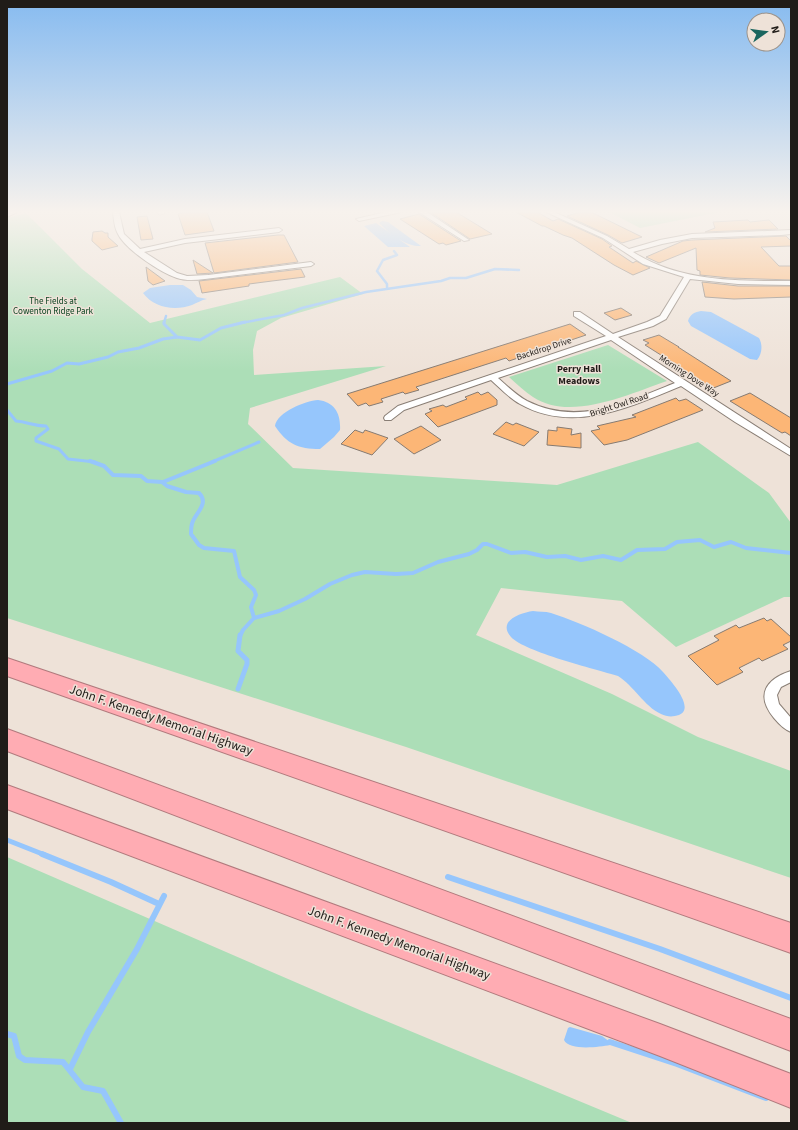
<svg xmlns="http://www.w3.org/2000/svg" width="798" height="1130" viewBox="0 0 798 1130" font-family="'Source Sans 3',sans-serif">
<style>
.green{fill:#acdeb7}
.water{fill:#96c6fc}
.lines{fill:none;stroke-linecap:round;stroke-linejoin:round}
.stream-far4{stroke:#96c6fc;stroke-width:2.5}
.stream-far3{stroke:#96c6fc;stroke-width:3}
.stream-far2{stroke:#96c6fc;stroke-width:4}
.stream-far1{stroke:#96c6fc;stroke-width:5}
.stream{stroke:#96c6fc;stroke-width:6}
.building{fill:#fcb676;stroke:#867b72}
.lane-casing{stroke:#897e75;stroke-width:4.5}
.street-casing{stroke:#897e75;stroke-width:2}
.secondary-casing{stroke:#897e75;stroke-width:2}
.highway-casing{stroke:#b17a7d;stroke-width:2}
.lane{stroke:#fff;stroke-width:3.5}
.street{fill:#fff;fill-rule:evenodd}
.secondary{fill:#fff;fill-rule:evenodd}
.highway{fill:#ffacb3;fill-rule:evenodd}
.labels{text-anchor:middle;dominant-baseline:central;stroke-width:3;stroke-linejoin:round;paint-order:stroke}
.far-park-label{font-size:9px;fill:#003e19;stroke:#eee2d8}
.far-street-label{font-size:9px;fill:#201c18;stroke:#eee2d8}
.far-neighbourhood-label{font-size:10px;font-weight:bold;fill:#201c18;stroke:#eee2d8}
.near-street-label{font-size:13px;fill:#201c18;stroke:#eee2d8}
</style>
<rect width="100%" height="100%" fill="#eee2d8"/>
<path class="green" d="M609,212H720L640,228Z
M26,213L82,269L150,323L340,277L363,294L281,318L257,331L253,350L254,375L386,366L250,408L248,424L293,468L557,485L698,442L769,493L791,523V597H784L676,647L622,601L501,588L476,635L612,694L698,737L791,771V878L406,747L7,618V218Z
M608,345L667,381C629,394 570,422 533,397C525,392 517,384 509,377Z
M7,857L362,1011L632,1123H7Z"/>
<path class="water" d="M382,221L388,222L421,246C406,247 389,233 379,223Z
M376,223L410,247H388L364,226Z
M170,285H183L191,290L197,297L207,299C201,300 197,303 192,305C175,311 154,308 143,293L150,288Z
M701,311L711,312L759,338C763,345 762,354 757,360L750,359L691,326L688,321C690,314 695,312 701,311Z
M318,400C335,402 341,414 340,430L334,437L320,449C298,449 287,444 275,426C277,412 305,401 318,400Z
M533,611C539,612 545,611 551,613C580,622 644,650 663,672C670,680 696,708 679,715C673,717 667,717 661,714C644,706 634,686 618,676C595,669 525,652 511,637C497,621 520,613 533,611Z
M570,1027L602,1036L610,1042V1045C599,1047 569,1051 564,1040L568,1028Z"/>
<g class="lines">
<path class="stream-far4" d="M387,289V284L377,271L383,260L397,255L394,251
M164,323L166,316
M241,323L284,315L302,308L366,292L441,281L450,278H466L495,269L519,270"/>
<path class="stream-far3" d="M164,322V324L177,337
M7,384L52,371L67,363L79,364L108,357L118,352L139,348L163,339L177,337L200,340L221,328L245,322
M7,410L16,421C28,422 33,426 46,426L48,429L36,438V441L59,449L68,459L95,462
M212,462L259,442"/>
<path class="stream-far2" d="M90,461L104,466L113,475L141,476L147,481L162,482L167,486L186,492L199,493C209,503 197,512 193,521C191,525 191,530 191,534L199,545L204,548L234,551L240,577L254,590L256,595L251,607L254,618
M163,482L215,461
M240,636L243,630L254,618L279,611L305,599L330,584L352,575L365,572L396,574L413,573L438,562L469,554L477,550L483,544H487L511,553L525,552L547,557L565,556L581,560L603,556L621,560L637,550L665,549L677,542L700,540L714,547L731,542L746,548L791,553"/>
<path class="stream-far1" d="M238,689L247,664V660L238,651L240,635
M7,840L45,855"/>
<path class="stream" d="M42,854L111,882L159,904
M448,877L660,949L791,998
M7,1034L14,1036L19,1056L25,1060L63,1062L83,1087L103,1091L121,1123
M610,1042L677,1064L766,1098
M70,1069L88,1032L137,949L164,896"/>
</g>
<path class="building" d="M186,212H207L214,231L185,235L178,214Z
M430,212H456L492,234L470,239Z
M516,212H537L553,221L558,219L602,239L612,246L609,247L633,263L636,261L650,268L633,275L614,265L572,238L563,235L544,226H542Z
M580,212H591L642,237L622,243L608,235L567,216Z
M419,214L461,241L446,245L443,243L439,244L400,219Z
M147,216L153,239L141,240L137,217Z
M748,220L750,222L769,220L778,229L705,232L715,228L713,222Z
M102,231L105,233H108V237L118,246L102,250L92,241V239L93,232Z
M278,235H284L298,262L214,273L205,243Z
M786,236L791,241V246L761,247L779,266H791V280L730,278L700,275V271L697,270L696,248L659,263L646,257L683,241L692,240Z
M193,260L213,273L197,274Z
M146,267L165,281L153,285L148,281Z
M301,269L305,277L272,281L249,284V286L202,293L199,281Z
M702,282L738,286H791V297L734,299L705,297Z
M621,308L632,315L615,320L604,313Z
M570,324L586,335L509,361L506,358L416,387L419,390L405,394L403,392L381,399L383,402L369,406L366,403L358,406L347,394Z
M659,335L679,347H678L731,381L711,389L681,370L670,362H672L645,345L649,343L643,340Z
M478,392L481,395L488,392L497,400V405L438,427L425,414L432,411L429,409L443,405L446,407L467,399L465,397Z
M750,393L791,418V436L785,432L782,433L730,401Z
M676,398L679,401L686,399L703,410L627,440L604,445L591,431L600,429L597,426L636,417L632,415Z
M506,422L513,425L516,423L539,432L524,446L493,434Z
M421,426L441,440L414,454L394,439Z
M557,427L572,429L571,435L581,433V448L547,445L548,430L557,431Z
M355,430L363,433L365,430L388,438L372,455L341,444Z
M764,618L767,621L771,619L791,637V641L783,645L788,649L762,661L759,658L739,668L743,672L717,685L688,656L719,640L714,636L736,625L739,628Z"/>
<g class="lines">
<defs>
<path id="lane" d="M160,213L163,212"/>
<path id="street" d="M113,212H119L124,234L140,249L185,239L279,228L282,230L279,232L185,243L144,252L177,273L187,276L208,275L311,262L314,264L311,266L205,279C196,280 186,281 177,278C161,273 125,249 118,234C114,227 114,219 113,212Z
M386,212H402L359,221L356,219Z
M419,212H427L469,240L464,241Z
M546,212H554L607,236L629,249L660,240L692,234L791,230V234L781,235L692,238L662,244L633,252C680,282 738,281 791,281V285L738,284L690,279L666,319L653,326L618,337L791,449V456L735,422L681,386C630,407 573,434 520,404C509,398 500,388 491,380L404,410L391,420H385L384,418L385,416L398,406L606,336L574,316V312H580L613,334L647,322L660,316L684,277L643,264L603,238ZM611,340L675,383C627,402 578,427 527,401C516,395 507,386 498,378Z
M791,671V682L781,687L777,695L779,704L791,718V732C784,729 779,724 774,718C755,695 766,679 791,671Z"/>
<path id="secondary" d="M7,212H17L7,217Z"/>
<path id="highway" d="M7,658L791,923V953L7,676Z
M7,729L791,1019V1051L7,751Z
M7,785L660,1024L791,1074V1108L660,1056L7,809Z"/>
</defs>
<use href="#lane" class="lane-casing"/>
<use href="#street" class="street-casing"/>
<use href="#secondary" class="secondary-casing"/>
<use href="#highway" class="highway-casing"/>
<use href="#lane" class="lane"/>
<use href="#street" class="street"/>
<use href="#secondary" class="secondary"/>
<use href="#highway" class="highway"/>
</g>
<linearGradient id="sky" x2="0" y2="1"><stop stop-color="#87bbf0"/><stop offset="0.57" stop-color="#f7f2ed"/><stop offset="1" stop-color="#f7f2ed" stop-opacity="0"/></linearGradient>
<rect width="798" height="371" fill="url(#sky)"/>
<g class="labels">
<g class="far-park-label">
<text x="53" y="301">The Fields at<tspan x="53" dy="10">Cowenton Ridge Park</tspan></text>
</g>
<g class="far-street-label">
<text transform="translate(544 349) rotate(-18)">Backdrop Drive</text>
<text transform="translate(689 376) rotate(33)">Morning Dove Way</text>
<text transform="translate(619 405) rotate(-18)">Bright Owl Road</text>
</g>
<g class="far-neighbourhood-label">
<text x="579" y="369">Perry Hall<tspan x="579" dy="12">Meadows</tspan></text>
</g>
<g class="near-street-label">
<text transform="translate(161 720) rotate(19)">John F. Kennedy Memorial Highway</text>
<text transform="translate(399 943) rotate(20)">John F. Kennedy Memorial Highway</text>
</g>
</g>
<rect width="798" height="1130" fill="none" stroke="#201c18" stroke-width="16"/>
<g transform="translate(766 32) rotate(76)"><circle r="19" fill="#eee2d8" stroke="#9c938b"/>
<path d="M0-3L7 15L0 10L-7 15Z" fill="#1a655e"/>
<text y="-6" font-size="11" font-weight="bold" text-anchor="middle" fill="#201c18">N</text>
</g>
</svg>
